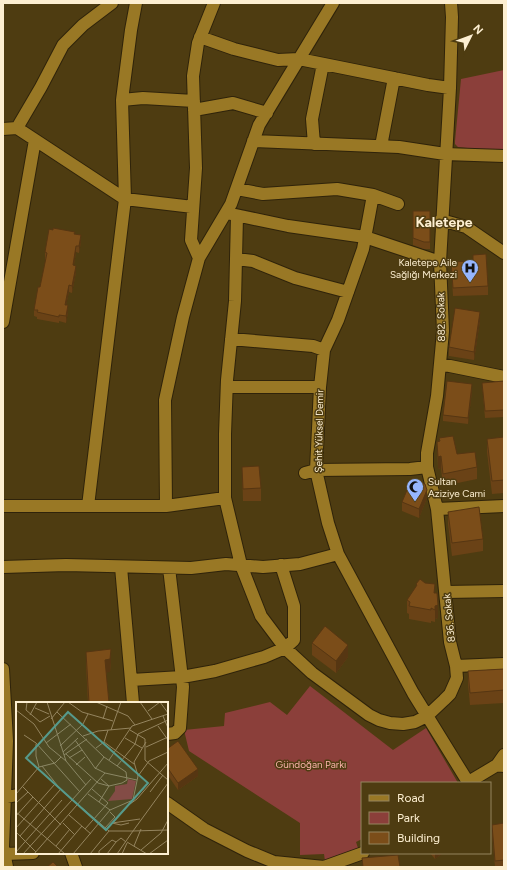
<svg xmlns="http://www.w3.org/2000/svg" width="507" height="870" viewBox="0 0 507 870" font-family="Figtree,sans-serif">
<style>
.green{fill:#8b3f3a}
.lines{fill:none;stroke-linecap:round;stroke-linejoin:round}
.minor-casing{stroke:#2f230a;stroke-width:14}
.minor{stroke:#997825;stroke-width:12}
.wall{fill:#6a4216}
.shaded-wall{fill:#563612}
.building{fill:#7b4d19;stroke:#563612}
.labels{text-anchor:middle;dominant-baseline:central;stroke-width:3;stroke-linejoin:round;paint-order:stroke}
.poi-label{font-size:10px;fill:#fdefd1;stroke:#4e3c11;text-anchor:end}
.street-label{font-size:10px;fill:#fdefd1;stroke:#4e3c11}
.park-label{font-size:10px;fill:#fab2ab;stroke:#4e3c11}
.district-label{font-size:14px;font-weight:bold;fill:#fdefd1;stroke:#4e3c11}
.inset-road{fill:none;stroke:#94845e;stroke-width:1}
.view{fill:#569a8c;fill-opacity:0.15;stroke:#569a8c;stroke-width:2}
.inset-edge{fill:none;stroke:#fdefd1;stroke-width:2}
</style>
<rect width="100%" height="100%" fill="#4e3c11"/>
<path class="green" d="M504,70V152L458,147L455,144V141L461,79Z
M310,686L393,750L426,728L458,783H362V839L356,842L358,848L325,861L324,854L300,855V823L189,751L184,730L224,726L225,713L270,702L287,715Z"/>
<g class="lines">
<defs>
<path id="minor" d="M200,37L234,49L278,60L299,59L428,85L450,88
M122,100L143,98L194,101
M194,110L233,103L267,113
M17,128L41,87L63,45L83,25L112,3
M3,129L17,128L125,199L193,207
M253,141L399,147L445,154L504,156
M314,144L312,119L323,64
M381,146L394,78
M237,189L263,194L337,189L373,195L398,204
M373,195L363,249L338,320L324,350L320,387L316,470L328,523L338,554L413,693L468,782
M231,214L288,226L365,237L440,262
M237,216L235,301L227,380L225,434V498L241,565L261,616L285,648L312,673L369,715L379,720L390,723L403,724L415,722L427,716L444,700L450,694L457,678L456,666L450,642L437,509L427,467V453L437,396L443,331L440,262L450,88L452,17L451,3
M441,220L466,227L504,253
M199,258L191,240L196,168L193,76L198,43L214,3
M236,259L253,261L295,278L348,292
M3,322L35,140
M231,339L313,346L324,350
M440,364L504,377
M227,387H320
M305,473L316,470L410,469L427,467
M3,506H166L225,498
M88,506L125,199L122,100L131,30L136,3
M166,506L165,400L183,317L199,258L231,204L259,125L333,3
M437,509L504,506
M3,567L66,565L191,568L226,564L263,567L300,564L338,554
M121,567L133,703
M446,592L504,591
M456,666L504,664
M3,669L7,741L3,847L7,867
M131,680L182,677L215,671L264,657L285,648L294,640V606L281,565
M167,734L175,733L180,728L183,687L169,568
M497,765L504,755
M467,783L497,765L504,766
M3,798L17,795
M167,803L204,829L247,851L274,862L324,867L363,853
M71,853L76,867
M4,854L33,853"/>
</defs>
<use href="#minor" class="minor-casing"/>
<use href="#minor" class="minor"/>
</g>
<path class="wall" d="M413,211H430V249H424L413,245Z
M75,234L81,242L79,253L76,252L74,265L76,272L72,293L69,292L66,305L68,312L66,323L59,321V323L37,319V317L34,316V310L40,287L46,259H45V252Z
M451,262L488,286V295L453,296Z
M480,321L474,360L449,356V347Z
M504,381V417L485,418L482,383Z
M472,391L468,424L443,421V415Z
M504,437V493L492,494L487,452V439Z
M439,438L457,454L477,467V479L443,486L441,468L438,469L437,442L439,441Z
M242,467L261,488V501H243Z
M427,498L419,518L402,511V502Z
M448,512L483,539V551L452,556L448,524Z
M416,584L435,593L438,618L435,619V622L431,621V623L409,619V614L407,613V600L416,588Z
M312,643L348,657L336,673L312,655Z
M86,652L111,662L110,672H106L109,703H88L86,665Z
M504,669V703L470,705L468,684V671Z
M167,749L198,776L178,790L167,774Z
M504,823V867H495L492,833V825Z
M430,853H443L435,859Z"/>
<path class="shaded-wall" d="M81,235V242L79,253V246Z
M76,246V252L73,272V265Z
M76,266V272L72,293V286Z
M69,285V292L65,311V305Z
M68,305V312L66,323V316Z
M480,312V321L474,360V352Z
M472,384V391L468,424V418Z
M441,456V468L438,469V457Z
M427,490V498L419,518V509Z
M438,605V618L435,619V606Z
M348,645V657L336,673V661Z
M111,649V662L110,672L105,673V660Z
M198,769V776L178,790V783Z
M435,853H443L435,859Z"/>
<path class="building" d="M413,211H430V242H424L413,238Z
M53,228L75,232L74,234L81,235L79,246H76L73,265L76,266L72,286L69,285L65,305H68L66,316L59,315V317L37,312L38,310H34L38,287H40L47,253L45,252L49,229L53,230Z
M486,254L488,286L453,288L451,262L473,261V255Z
M455,308L480,312L474,352L449,347Z
M447,381L472,384L468,418L443,415Z
M504,381V410L485,411L482,383Z
M453,436L457,454L475,452L477,467L443,474L441,456L438,457L437,442L440,441L439,438Z
M504,437V480L492,481L487,439Z
M259,466L261,488L243,489L242,467Z
M412,478L425,484L427,490L419,509L402,502Z
M479,507L483,539L452,543L448,512Z
M420,579L425,583L435,584L434,593H437L438,605L435,606V610L431,608V610L409,606L410,602L407,600L417,585L416,584Z
M325,626L348,645L336,661L312,643Z
M111,649L110,659L105,660L109,703H89L86,652Z
M504,669V690L470,693L468,671Z
M178,741L198,769L178,783L167,767V749Z
M504,823V860L495,861L492,825Z
M398,855L400,867H363L362,858Z
M53,862L58,867H47Z"/>
<defs>
<symbol id="hospital-pin" viewBox="-11 -11 22 30"><path d="M0 17L-7.5 6A9.5 9.5 0 1 1 7.5 6Z" fill="#96b6fd" stroke="#4e3c11"/><path d="M-5-5h3v3.5h4V-5h3V5h-3V1.5h-4V5h-3Z" fill="#111"/></symbol>
<symbol id="mosque-pin" viewBox="-11 -11 22 30"><path d="M0 17L-7.5 6A9.5 9.5 0 1 1 7.5 6Z" fill="#96b6fd" stroke="#4e3c11"/><path d="M3.5-4.9A6 6 0 1 0 3.5 4.9A5 5 0 1 1 3.5-4.9Z" fill="#111"/></symbol>
</defs>
<g fill-rule="evenodd">
<use href="#hospital-pin" x="460" y="258" width="20" height="27"/>
<use href="#mosque-pin" x="405" y="477" width="20" height="27"/>
</g>
<g class="labels">
<g class="poi-label">
<text x="457" y="262">Kaletepe Aile<tspan x="457" dy="12">Sağlığı Merkezi</tspan></text>
<text x="428" y="481" text-anchor="start">Sultan<tspan x="428" dy="12">Aziziye Cami</tspan></text>
</g>
<g class="street-label">
<text transform="translate(441 317) rotate(-91)">882. Sokak</text>
<text transform="translate(319 431) rotate(-89)">Şehit Yüksel Demir</text>
<text transform="translate(449 618) rotate(-96)">836. Sokak</text>
</g>
<g class="park-label">
<text x="311" y="764">Gündoğan Parkı</text>
</g>
<g class="district-label">
<text x="444" y="222">Kaletepe</text>
</g>
</g>
<g transform="translate(16 702)">
<rect width="152" height="152" fill="#4e3c11"/>
<path d="M112,77L120,79L116,97L92,99L99,89V84L111,82Z" fill="#8b3f3a"/>
<path class="inset-road" d="M11,0L10,8L24,20L34,14M31,0L50,59L70,83M52,0L66,10L97,19M80,0L112,14L119,23M124,0L136,17M144,0L152,11M19,6L33,12M0,8L18,22L33,45L50,59M132,9L144,0M41,10L88,55L110,70L111,78L106,81L93,84L82,81L50,52M14,13L21,0M147,14L152,26M35,17L49,0M87,17L91,4M142,24L152,38M38,25L48,15M95,28L105,0M114,28L129,37V58L152,78M8,33L20,41L64,90M67,34L82,29L115,26M109,36L126,46M59,38L79,66L89,71L121,78M88,40L118,62M30,41L55,22M20,42V54L23,65M44,44L67,22L72,12M130,45L152,35M80,46L88,40L92,28M47,50L62,36M48,53L71,37M53,56L66,48M93,58L116,24L152,12M60,63L69,55M26,64L45,88L93,129H117L152,81M101,64L119,42L122,32L152,18M79,67L88,55M122,74L118,60L130,40M7,85L45,123M134,90L147,73M0,92L23,65L39,61L45,55M72,92L94,108M83,100L93,84L85,77M0,101L12,90M114,102L121,97L152,61M94,108L117,98L122,74L133,59L152,50M0,110L49,152M53,113L75,132M0,114L17,95M47,121L59,133M96,121L124,117M96,121L105,123L113,121M0,126L39,82M89,126L99,115L94,110M69,127L92,101L76,87M0,130L20,150M4,134L44,88M111,140L131,152M40,144L54,127M118,144L125,127M125,148L145,131L152,118M0,150L46,98M7,152L75,77M18,152L89,71M42,152L66,124M57,152L94,108M74,152L93,129M83,152V149L96,138L100,140L105,136L110,140M91,152L100,140M101,152L117,129L152,128M106,152L111,141M133,152L152,138"/>
<path class="view" d="M52,10L132,81L90,128L10,56Z"/>
<rect width="152" height="152" class="inset-edge"/>
</g>
<rect width="507" height="870" fill="none" stroke="#fdefd1" stroke-width="8"/>
<rect x="361" y="782" width="130" height="72" fill="#4e3c11" stroke="#94845e"/>
<rect x="369" y="795" width="20" height="6" fill="#997825" stroke="#94845e"/>
<text x="397" y="802" font-size="12" fill="#fdefd1">Road</text>
<rect x="369" y="812" width="20" height="12" fill="#8b3f3a" stroke="#94845e"/>
<text x="397" y="822" font-size="12" fill="#fdefd1">Park</text>
<rect x="369" y="832" width="20" height="12" fill="#7b4d19" stroke="#94845e"/>
<text x="397" y="842" font-size="12" fill="#fdefd1">Building</text>
<g transform="translate(471 36) rotate(48)" stroke="#4e3c11" stroke-width="3" paint-order="stroke">
<path d="M0-3L7 15L0 10L-7 15Z" fill="#fdefd1"/>
<text y="-6" font-size="11" font-weight="bold" text-anchor="middle" fill="#fdefd1">N</text>
</g>
</svg>
